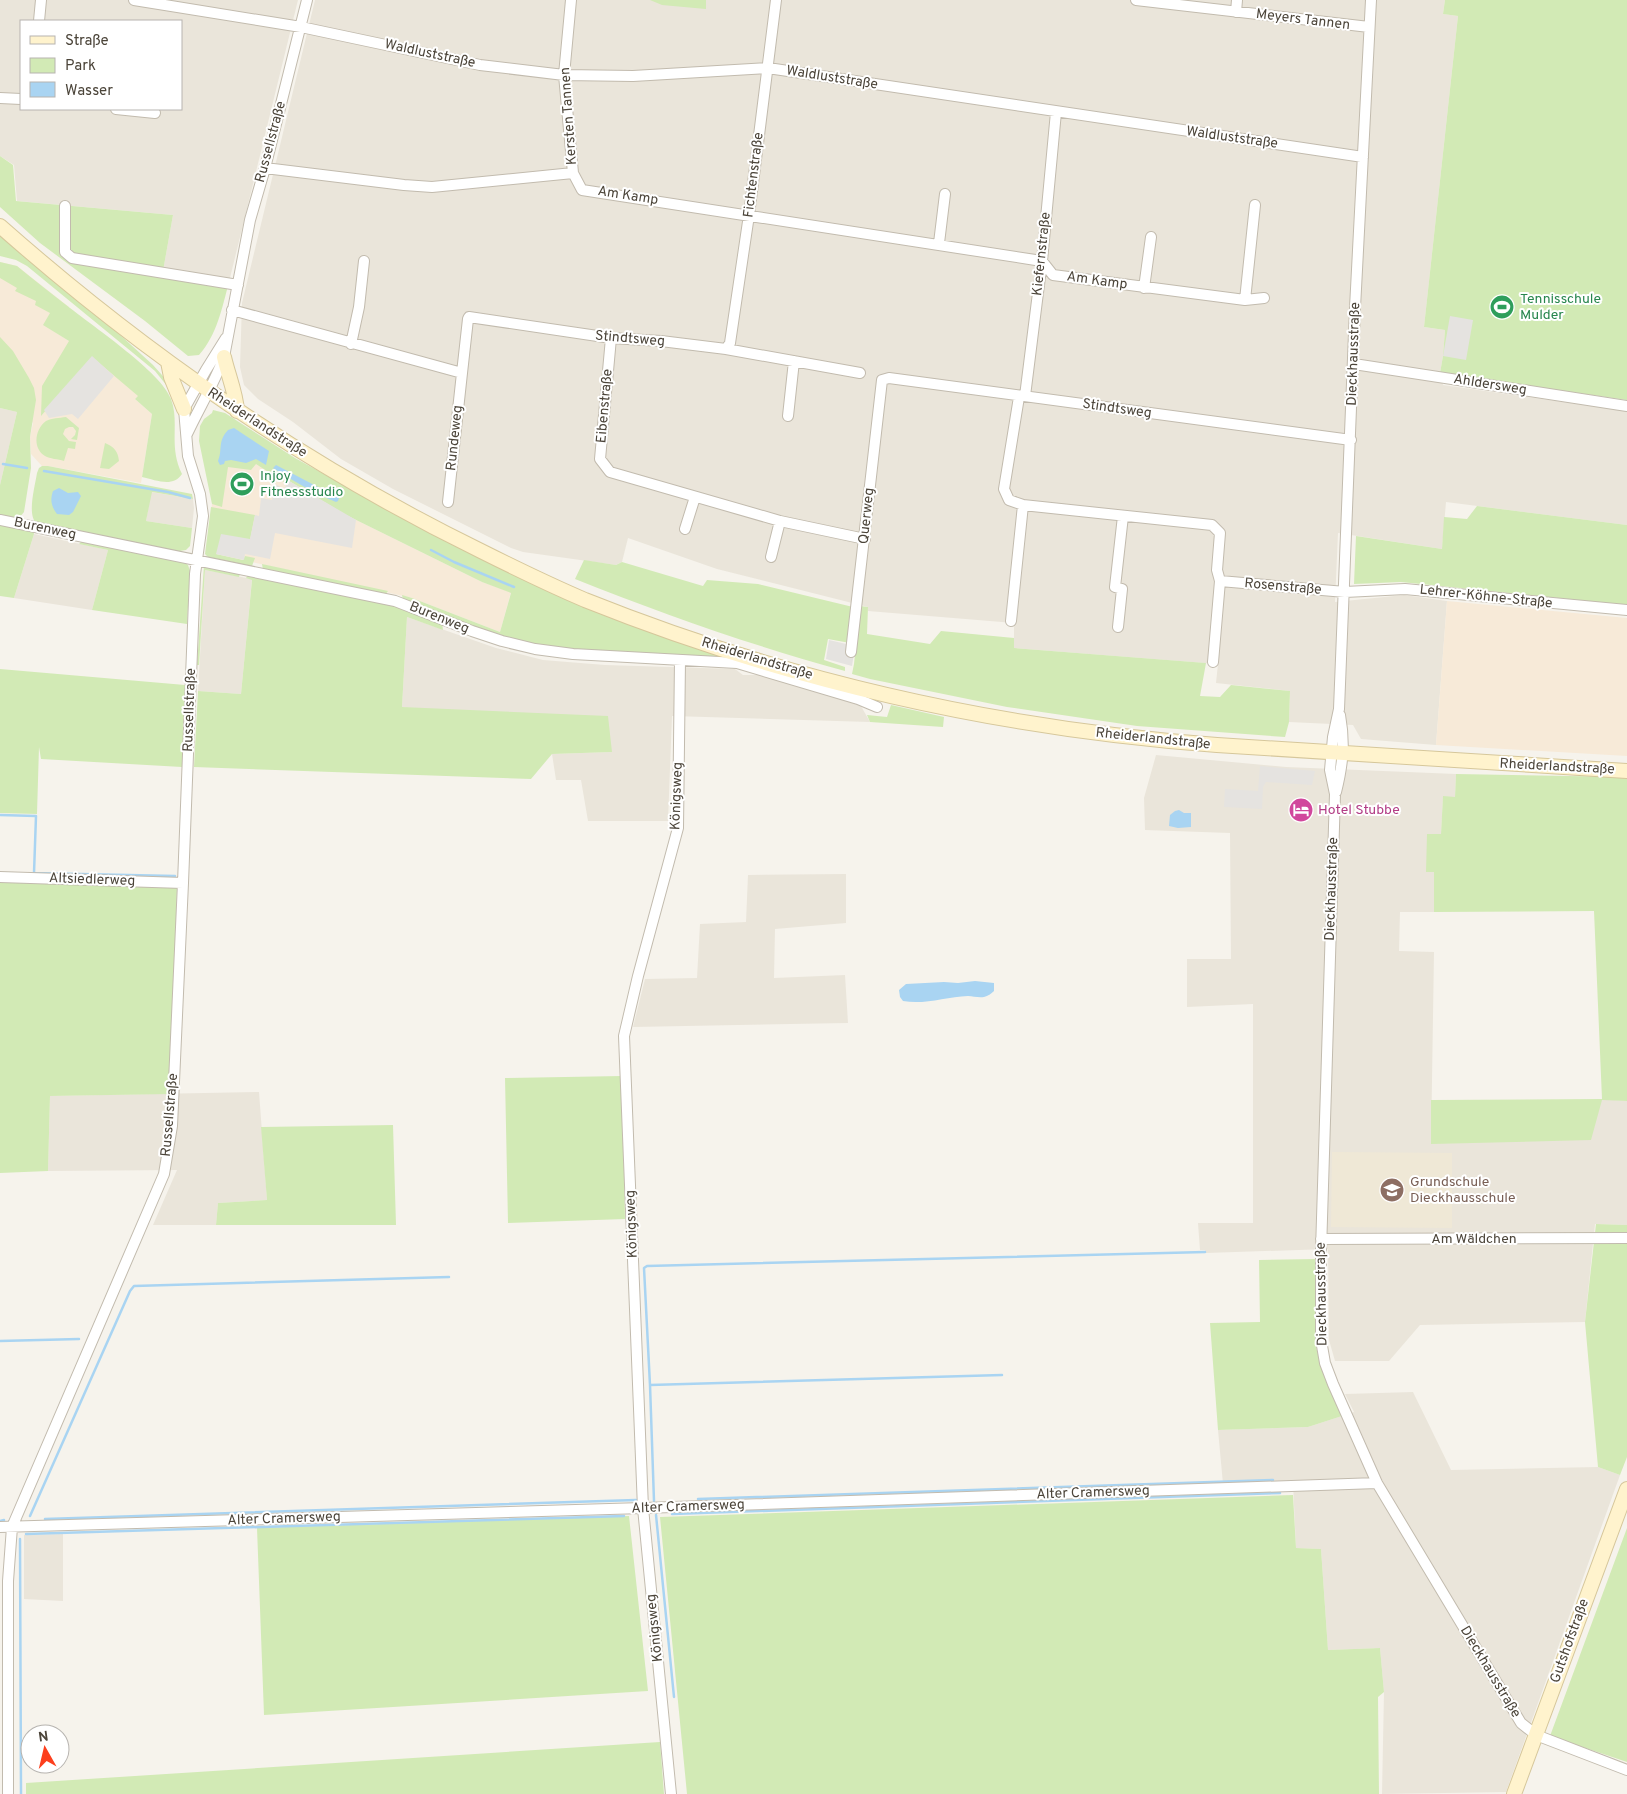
<svg xmlns="http://www.w3.org/2000/svg" width="1627" height="1794" viewBox="0 0 1627 1794" font-family="Overpass,sans-serif">
<style>
.residential{fill:#eae5da;fill-rule:evenodd}
.commercial{fill:#f7ead8}
.education{fill:#efe8d6}
.green{fill:#d2eab5}
.parking{fill:#e5e3e0}
.water{fill:#a9d4f2}
.lines{fill:none;stroke-linecap:round;stroke-linejoin:round}
.stream{stroke:#a9d4f2;stroke-width:2.5}
.street-casing{stroke:#c2bbae;stroke-width:12}
.secondary-casing{stroke:#d6c79b;stroke-width:16}
.street{stroke:#fff;stroke-width:10}
.secondary{stroke:#fff3cd;stroke-width:14}
.labels{text-anchor:middle;dominant-baseline:central;stroke-width:4;stroke-linejoin:round;paint-order:stroke}
.street-label{font-size:14px;fill:#4b4439;stroke:#fff}
.leisure-label{font-size:14px;fill:#27864d;stroke:#fff;text-anchor:start}
.hotel-label{font-size:14px;fill:#b23c85;stroke:#fff;text-anchor:start}
.education-label{font-size:14px;fill:#785e54;stroke:#fff;text-anchor:start}
</style>
<rect width="100%" height="100%" fill="#f6f3ec"/>
<path class="residential" d="M0,0H298L229,282L163,271L173,215L17,201L14,165L0,156ZM21,21H181V109H21Z
M315,0H1445L1443,14L1458,16L1424,327L1445,330L1443,356L1440,373L1443,385L1627,411V525L1446,502L1442,549L1338,533L1335,602L1404,595L1447,601L1436,745L1361,739L1353,725L1289,722L1290,691L1216,683L1218,664L1014,648V623L868,611V607L717,569L628,538L622,562L616,565L523,552L511,548L393,489L341,459L293,422L258,399L244,385L240,367L242,303Z
M0,408L17,412L0,485Z
M151,492L193,499L194,508L192,528L146,521Z
M34,534L108,550L92,610L14,598Z
M205,570L252,579L241,694L198,691Z
M407,617L496,648L543,660L605,665L735,669L743,675H759L857,699L870,722L672,716L668,821H588L581,780H556L552,754L612,752L402,707Z
M1156,755L1286,767L1456,774L1455,797H1443L1441,835L1427,834V872H1434V912H1400L1399,951L1434,952L1431,1144L1602,1099L1627,1101V1225L1595,1224L1585,1322L1420,1325L1389,1361H1335L1329,1340L1328,1249L1206,1253L1205,1250H1200L1198,1223H1253V1004L1187,1007V959H1231L1230,833L1145,830L1144,798Z
M846,874V923L775,929L774,978L845,975L848,1023L633,1027L645,979L697,978L700,924L746,922L748,875Z
M259,1092L267,1200L218,1203L216,1225H153L177,1170L48,1171L50,1096Z
M1413,1392L1451,1470L1598,1467L1620,1475L1506,1792L1382,1794L1384,1692L1380,1648L1328,1650L1321,1549L1296,1548L1293,1483L1223,1484L1218,1430L1308,1427L1354,1412L1345,1394Z
M63,1534V1601L24,1599V1535Z"/>
<path class="commercial" d="M0,262L17,266L69,307L52,330L92,356L139,396L135,399L152,414L141,483L48,466H42L31,454L30,437L33,423L0,387Z
M208,433L346,515L482,582L511,592L500,632L412,598L212,553L206,549L212,504Z
M1447,601L1627,618V756L1436,745Z"/>
<path class="education" d="M1332,1152L1452,1153V1228L1331,1227Z"/>
<path class="green" d="M650,0H706V9L662,5Z
M1445,0H1627V400L1440,373L1443,356L1445,330L1424,327L1458,16L1443,14Z
M0,156L13,165L16,201L173,215L163,271L229,282C222,308 217,335 199,355L188,356L145,321L40,243L0,207Z
M0,234L118,333L153,365L170,384L167,386L155,371L27,266L16,260L0,256Z
M0,262L17,266C34,280 52,294 70,308C94,327 162,373 171,399C180,423 168,446 182,474C173,488 156,480 142,477L152,414L135,399L138,396L92,357L41,416L42,386L69,341L43,325L50,313L35,305L36,301L15,291L17,288L0,278Z
M0,337L13,351L29,378L34,388L36,400L30,437L31,468L24,512C18,521 10,518 0,516V485L17,412L0,408Z
M213,410L225,413L295,458L398,515L733,659L569,651L515,642L403,600L402,595L412,598L500,632L511,593L482,582L346,515L289,481L287,484L256,464L251,470L228,467L222,507L212,504L199,441L200,426L204,419L212,413Z
M66,417L79,428L77,440L71,439L75,435L76,431L73,427H69L65,429L63,434L69,441L76,442L75,449L68,448L64,461C58,459 50,459 45,456C32,448 35,429 46,421C52,418 59,418 66,417Z
M105,443C114,447 118,451 119,461L109,469L100,468Z
M42,466H48L192,494L193,499L152,492L146,521L192,528L190,546L186,550L174,552L36,523C27,514 35,486 37,473L39,468Z
M1477,506L1627,525V605L1401,582L1354,584L1356,536L1442,549L1444,517L1467,519Z
M211,507L255,515L250,540L216,554L243,560L245,556L255,558L252,566L208,557L205,554Z
M0,523L33,530L34,534L14,598L0,596Z
M82,541L184,562L188,565L190,571L187,624L92,610L108,550L79,544Z
M584,560L616,565L622,562L703,586L707,580L758,584L853,607L850,643L828,639L824,660L845,667V671C753,646 663,614 575,579Z
M262,564L388,591L385,595L263,570Z
M204,565L241,571L239,577L205,570L199,665H197Z
M248,575L405,607L442,622L443,630L407,617L402,707L608,716L612,752L552,754L531,779L194,767L198,691L241,694L252,580L246,578Z
M860,606L868,607L867,634L930,644L941,631L1014,638V648L1206,663L1200,696L1220,697L1231,685L1290,691L1289,722L1285,737L1137,726L1007,707L870,679L852,674L854,664Z
M0,669L185,685L182,767L41,759L39,747L37,814L0,813Z
M891,705L944,717L943,727L870,722L867,715L887,717Z
M1456,774L1627,777V1101L1602,1100L1591,1140L1431,1144V1100L1602,1099L1594,911L1434,912V872H1426L1427,834H1441L1443,796L1455,797Z
M0,881L177,887L171,1094L50,1096L48,1171L0,1173Z
M622,1076L625,1219L508,1223L505,1078Z
M393,1125L396,1225H216L218,1203L267,1200L261,1127Z
M1596,1224L1627,1225V1457L1620,1475L1598,1467L1585,1322Z
M1316,1259V1347L1326,1380L1342,1416L1308,1427L1218,1430L1210,1323L1260,1322L1259,1260Z
M1293,1495L1296,1548L1321,1549L1328,1650L1380,1648L1384,1692L1378,1697L1379,1794H687L660,1517Z
M629,1516L648,1691L264,1715L257,1528Z
M1627,1528V1762L1550,1736Z
M660,1742L664,1794H26V1783Z"/>
<path class="parking" d="M1450,316L1473,320L1466,360L1443,356Z
M92,356L114,376L78,419L72,414L49,418L44,410Z
M289,481L356,520L352,548L275,533L270,559L245,554L244,560L216,554L221,534L250,539L255,515L259,516L261,498L272,500L275,484L284,489Z
M829,640L855,646L852,666L826,659Z
M1260,766L1315,771L1312,785L1266,782L1263,787L1262,809L1224,807L1225,789L1258,791Z"/>
<path class="water" d="M234,428L269,451L266,465L256,459L246,463L231,460L225,461L224,464L220,465L218,461C223,449 217,442 228,430Z
M276,465L339,498L338,501L336,502C314,493 293,481 273,468Z
M59,488L68,493L78,492L81,496L73,512L69,515L57,514C51,506 50,500 53,491Z
M1179,810L1184,813H1191V827L1178,828L1169,826L1170,815L1175,811Z
M975,981L994,983V991C991,994 988,996 984,997C978,998 973,996 968,996C946,997 924,1005 903,1001L900,997L899,990L906,984L944,982L958,983Z"/>
<g class="lines">
<path class="stream" d="M3,464L27,468
M44,471L168,492L190,498
M431,550L454,562L514,587
M0,815L36,816L34,873L175,876
M0,1341L79,1339
M650,1385L644,1268L647,1266L1205,1252
M698,1499L1273,1480
M654,1501L650,1385L1002,1375
M672,1514L1280,1493
M656,1515L674,1697
M30,1516L130,1291L134,1286L449,1277
M45,1519L636,1500
M0,1521L4,1520
M26,1534L624,1516
M20,1539L21,1794"/>
<defs>
<path id="street" d="M134,0L301,27L480,65L564,75L633,76L768,68L1363,157
M571,0L564,75L573,173
M1136,0L1369,27
M1371,0L1355,308L1339,709L1333,737L1330,770L1335,794L1321,1251V1340L1325,1363L1333,1384L1377,1483L1521,1723L1536,1735L1627,1770
M1236,12L1237,0
M39,21L41,0
M0,98L21,99
M116,109L155,113
M265,168L404,185L432,187L573,173L582,190L1042,261L1053,275L1245,300L1264,298
M65,206V252L72,258L238,285
M939,243L945,194
M1144,288L1151,237
M1245,300L1255,205
M232,310L462,373L448,502
M611,338L600,459L610,472L780,521L865,539
M351,344L359,307L364,261
M726,349L730,343L749,215L776,0
M1354,364L1627,406
M462,373L468,319L469,317L611,338L661,341L726,349L860,373
M1025,396L1042,261L1056,112
M1019,397L1004,489L1009,500L1023,505L1212,525L1220,533L1217,570L1220,581L1345,592L1405,589L1627,610
M788,416L794,361
M187,434C199,408 214,384 224,357L250,220L265,168L307,0
M0,520L395,601L472,631L502,641L535,649L573,654L737,663L858,699L877,707
M685,529L695,497
M771,557L780,521
M1011,621L1023,505
M1118,627L1122,589L1115,587L1123,516
M851,652L882,380L889,378L1351,440
M1213,662L1220,581
M1336,792C1343,764 1345,743 1340,715
M0,877L183,883
M1321,1239L1627,1238
M0,1527L643,1508L1377,1483
M8,1794V1581L12,1527L164,1174L172,1126L183,883L195,574L203,516L200,494L188,456L184,409L206,370L226,338
M671,1794L643,1508L624,1036L638,976L678,828L680,660"/>
<path id="secondary" d="M0,226C146,355 305,465 481,551C515,568 550,585 585,600C787,681 1000,729 1217,745L1627,771
M224,357C228,375 236,393 237,411
M168,362L171,377L184,409
M1514,1794L1627,1489"/>
</defs>
<use href="#street" class="street-casing"/>
<use href="#secondary" class="secondary-casing"/>
<use href="#street" class="street"/>
<use href="#secondary" class="secondary"/>
</g>
<defs>
<symbol id="stadium-disc" viewBox="-11 -11 22 22"><circle r="9.5" fill="#2e9e5b" stroke="#fff"/><path d="M0-5a6.5 5 0 1 0 0 10a6.5 5 0 1 0 0-10ZM-3.5-1.8h7v3.6h-7Z" fill="#fff"/></symbol>
<symbol id="hotel-disc" viewBox="-11 -11 22 22"><circle r="9.5" fill="#d1479c" stroke="#fff"/><path d="M-6-4.5h1.5V1H6V5H4.5V3h-9V5H-6ZM-4 0a1.8 1.8 0 1 1 3.6 0ZM.5 0V-2.5h3Q6-2.5 6 0Z" fill="#fff"/></symbol>
<symbol id="school-disc" viewBox="-11 -11 22 22"><circle r="9.5" fill="#8d6e63" stroke="#fff"/><path d="M0-5L7-2L0 1L-7-2ZM-4 1L0 2.5L4 1V4Q0 6-4 4Z" fill="#fff"/></symbol>
</defs>
<g fill-rule="evenodd">
<use href="#stadium-disc" x="1488" y="293" width="28" height="28"/>
<use href="#stadium-disc" x="228" y="470" width="28" height="28"/>
<use href="#hotel-disc" x="1287" y="796" width="28" height="28"/>
<use href="#school-disc" x="1378" y="1176" width="28" height="28"/>
</g>
<g class="labels">
<g class="street-label">
<text transform="translate(1303 20) rotate(7)">Meyers Tannen</text>
<text transform="translate(430 54) rotate(12)">Waldluststraße</text>
<text transform="translate(832 78) rotate(9)">Waldluststraße</text>
<text transform="translate(569 116) rotate(-94)">Kersten Tannen</text>
<text transform="translate(1232 138) rotate(8)">Waldluststraße</text>
<text transform="translate(271 142) rotate(-75)">Russellstraße</text>
<text transform="translate(754 175) rotate(-83)">Fichtenstraße</text>
<text transform="translate(628 196) rotate(9)">Am Kamp</text>
<text transform="translate(1042 254) rotate(-84)">Kiefernstraße</text>
<text transform="translate(1097 281) rotate(8)">Am Kamp</text>
<text transform="translate(630 339) rotate(5)">Stindtsweg</text>
<text transform="translate(1354 354) rotate(-88)">Dieckhausstraße</text>
<text transform="translate(1490 385) rotate(9)">Ahldersweg</text>
<text transform="translate(605 406) rotate(-85)">Eibenstraße</text>
<text transform="translate(1117 409) rotate(8)">Stindtsweg</text>
<text transform="translate(257 423) rotate(33)">Rheiderlandstraße</text>
<text transform="translate(455 438) rotate(-84)">Rundeweg</text>
<text transform="translate(867 516) rotate(-84)">Querweg</text>
<text transform="translate(45 529) rotate(12)">Burenweg</text>
<text transform="translate(1283 587) rotate(5)">Rosenstraße</text>
<text transform="translate(1486 597) rotate(6)">Lehrer-Köhne-Straße</text>
<text transform="translate(439 618) rotate(22)">Burenweg</text>
<text transform="translate(757 659) rotate(17)">Rheiderlandstraße</text>
<text transform="translate(190 710) rotate(-88)">Russellstraße</text>
<text transform="translate(1153 739) rotate(6)">Rheiderlandstraße</text>
<text transform="translate(1557 767) rotate(3)">Rheiderlandstraße</text>
<text transform="translate(677 796) rotate(-88)">Königsweg</text>
<text transform="translate(92 880) rotate(2)">Altsiedlerweg</text>
<text transform="translate(1332 889) rotate(-88)">Dieckhausstraße</text>
<text transform="translate(170 1115) rotate(-85)">Russellstraße</text>
<text transform="translate(632 1224) rotate(-92)">Königsweg</text>
<text x="1474" y="1239">Am Wäldchen</text>
<text transform="translate(1322 1294) rotate(-91)">Dieckhausstraße</text>
<text transform="translate(1093 1493) rotate(-2)">Alter Cramersweg</text>
<text transform="translate(688 1507) rotate(-2)">Alter Cramersweg</text>
<text transform="translate(284 1519) rotate(-2)">Alter Cramersweg</text>
<text transform="translate(655 1628) rotate(-96)">Königsweg</text>
<text transform="translate(1570 1641) rotate(-70)">Gutshofstraße</text>
<text transform="translate(1490 1672) rotate(59)">Dieckhausstraße</text>
</g>
<g class="leisure-label">
<text x="1520" y="299">Tennisschule<tspan x="1520" dy="16">Mulder</tspan></text>
<text x="260" y="476">Injoy<tspan x="260" dy="16">Fitnessstudio</tspan></text>
</g>
<g class="hotel-label">
<text x="1318" y="810">Hotel Stubbe</text>
</g>
<g class="education-label">
<text x="1410" y="1182">Grundschule<tspan x="1410" dy="16">Dieckhausschule</tspan></text>
</g>
</g>
<rect x="20" y="20" width="162" height="90" fill="#ffffff" stroke="#b7b4b0"/>
<rect x="30" y="36" width="25" height="8" fill="#fff3cd" stroke="#b7b4b0"/>
<text x="65" y="45" font-size="15" fill="#4b4439">Straße</text>
<rect x="30" y="58" width="25" height="15" fill="#d2eab5" stroke="#b7b4b0"/>
<text x="65" y="70" font-size="15" fill="#4b4439">Park</text>
<rect x="30" y="82" width="25" height="15" fill="#a9d4f2" stroke="#b7b4b0"/>
<text x="65" y="95" font-size="15" fill="#4b4439">Wasser</text>
<g transform="translate(45 1749) rotate(352)"><circle r="24" fill="#ffffff" stroke="#b7b4b0"/>
<path d="M0-4L9 19L0 12L-9 19Z" fill="#fc3f1d"/>
<text y="-8" font-size="14" font-weight="bold" text-anchor="middle" fill="#4b4439">N</text>
</g>
</svg>
